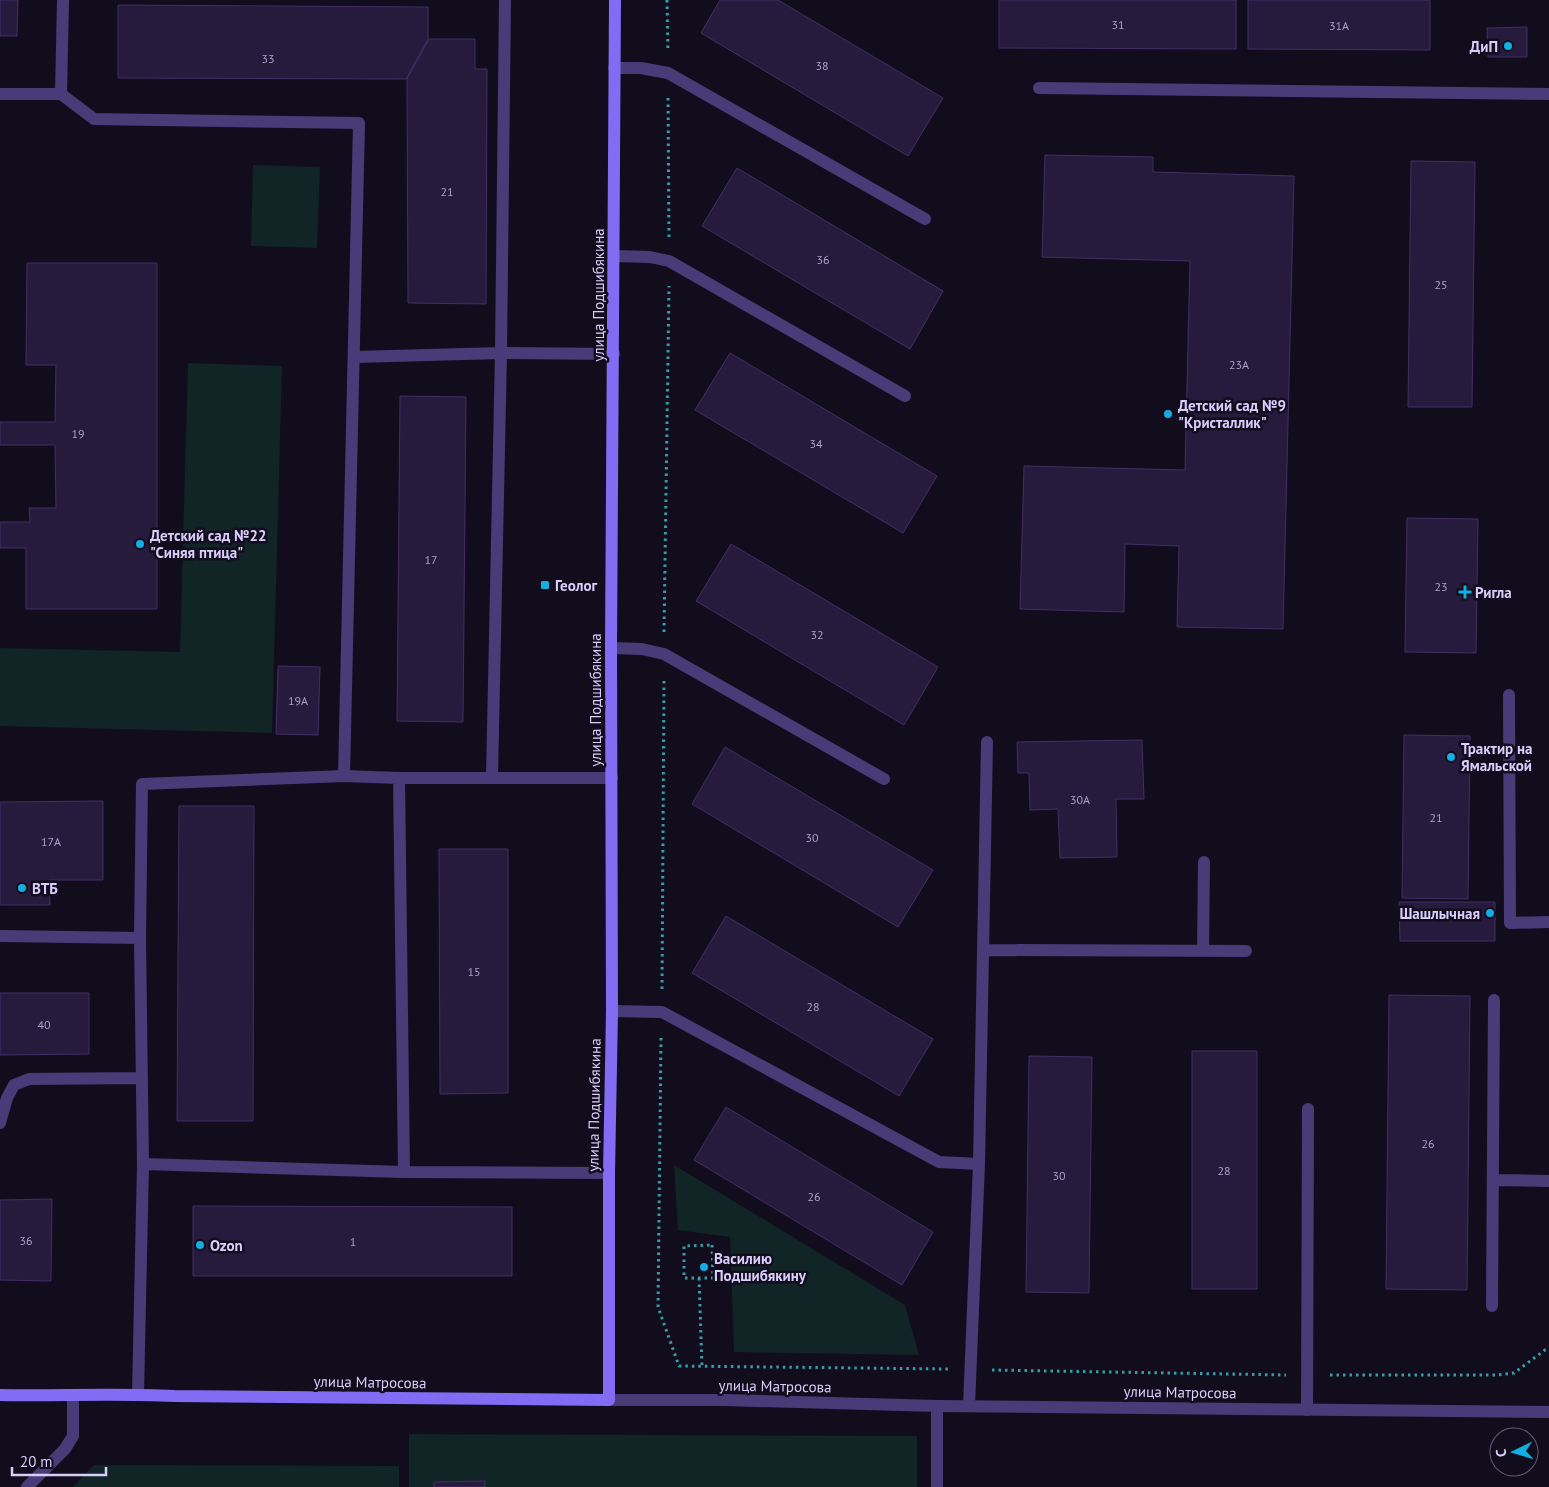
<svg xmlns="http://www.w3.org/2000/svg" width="1549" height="1487" viewBox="0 0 1549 1487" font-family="'PT Sans',sans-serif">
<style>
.green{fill:#112426}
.building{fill:#261b3c;stroke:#422f66}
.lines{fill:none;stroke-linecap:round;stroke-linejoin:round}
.path{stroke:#369da6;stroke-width:3;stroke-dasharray:2.5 4;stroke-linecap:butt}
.service{stroke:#473c78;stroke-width:12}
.tertiary{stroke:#473c78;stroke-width:12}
.secondary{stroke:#826cf3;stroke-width:12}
.poi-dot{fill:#12b0e2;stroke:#120d1d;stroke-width:2}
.labels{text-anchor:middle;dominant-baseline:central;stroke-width:5;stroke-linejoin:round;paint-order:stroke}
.number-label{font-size:12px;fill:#aca0cb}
.poi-label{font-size:15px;font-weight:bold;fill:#d9cdfb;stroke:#120d1d;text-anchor:start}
.street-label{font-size:15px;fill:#d9cdfb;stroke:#120d1d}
</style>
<rect width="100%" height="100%" fill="#120d1d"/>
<path class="green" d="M253,165L320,167L317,248L251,246Z
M188,363L282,366L272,733L0,726V648L180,652Z
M674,1165L905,1305L919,1355L734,1352L730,1237L678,1230Z
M409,1434L917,1436V1487H409Z
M94,1465L399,1466V1487H73Z"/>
<path class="building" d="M0,0H18L17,36H0Z
M720,0H778L943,98L908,156L701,33Z
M999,0H1236V49L999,48Z
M1248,0H1430V50L1248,49Z
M118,5L428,7V39L406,79L118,78Z
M1527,27V57H1488L1487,28Z
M429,39H475V69H487L486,304L408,303L407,79Z
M1045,155L1153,157V172L1294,176L1283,629L1177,627L1179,546L1125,544L1124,612L1020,609L1024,466L1185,470L1190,261L1042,257Z
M1411,161L1475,162L1472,407H1408Z
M737,168L943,291L910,349L702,226Z
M27,263H157V609H26V548H0V522H30L29,508H56L55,445H0V422H55L56,365H26Z
M730,353L937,476L903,533L695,410Z
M400,396L466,397L463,722L397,721Z
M1407,518L1478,519L1476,653L1405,652Z
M731,544L938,667L904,725L696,601Z
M278,666L320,667L318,735L276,734Z
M1404,735L1470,736L1468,899L1402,898Z
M1142,740L1144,799H1116L1117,857L1060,858L1058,809L1030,810L1029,773H1018L1017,742Z
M725,747L933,870L898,927L692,804Z
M103,801V880H49L50,905H0V802Z
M179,806H254L253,1121H177Z
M439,849H508V1093L440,1094Z
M1399,902H1495V941H1400Z
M726,916L933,1039L899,1096L692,973Z
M0,993H89V1054L0,1055Z
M1389,995L1470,996L1467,1290L1386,1289Z
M1192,1051H1257V1289H1192Z
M1029,1056L1092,1057L1089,1293L1026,1292Z
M726,1107L933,1232L902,1285L694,1160Z
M52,1199L51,1281L0,1280V1200Z
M193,1206L512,1207V1276H193Z
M485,1481V1487H434V1482Z"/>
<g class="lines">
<path class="path" d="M667,0L668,52
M668,98L669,239
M664,632L669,286
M662,989L664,681
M661,1038L658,1307L679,1366L949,1369
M712,1245L713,1278H684V1246Z
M699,1278L702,1366
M992,1370L1286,1375
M1330,1375H1497L1514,1373L1545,1350H1549"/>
<path class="service" d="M614,68H641L668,73L925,219
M1039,88L1549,94
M0,94H61L94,119L359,123L344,776
M61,94L63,0
M614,256L650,257L669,261L905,396
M354,357L501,353L614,354
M611,648L642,649L664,654L884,779
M1509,695L1510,923L1549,922
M492,777L501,353L505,0
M0,936L140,938L143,1164L138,1394
M140,938L142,784L344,776L399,778H612
M984,950L1246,951
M1203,951L1204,862
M612,1011L662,1012L939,1162L979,1164
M0,1123L7,1098L14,1085L29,1079L142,1078
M143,1164L404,1172L399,778
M404,1172L609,1173
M1493,1180L1549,1181
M1492,1306L1494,1000
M969,1406L979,1164L987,742
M1307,1410L1308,1109
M27,1487L65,1449L73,1436V1396
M937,1487V1406"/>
<path class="tertiary" d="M609,1400H724L937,1406L1549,1412"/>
<path class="secondary" d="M0,1395C58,1396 116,1393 174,1396L609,1400V1173L612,1011L611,648L615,0"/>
</g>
<g class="poi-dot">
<circle cx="1508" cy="46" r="5"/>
<circle cx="1168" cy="414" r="5"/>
<circle cx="140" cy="544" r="5"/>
<rect x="540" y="580" width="10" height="10" rx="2.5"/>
<path d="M1462.5 584.5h5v5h5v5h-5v5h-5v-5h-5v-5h5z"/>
<circle cx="1451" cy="757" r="5"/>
<circle cx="22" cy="888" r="5"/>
<circle cx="1490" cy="913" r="5"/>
<circle cx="200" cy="1245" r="5"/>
<circle cx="704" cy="1267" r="5"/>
</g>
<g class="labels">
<g class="number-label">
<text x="1118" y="24">31</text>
<text x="1339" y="25">31А</text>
<text x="268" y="58">33</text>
<text x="822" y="65">38</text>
<text x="447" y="191">21</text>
<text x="823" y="259">36</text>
<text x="1441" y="284">25</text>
<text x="1239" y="364">23А</text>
<text x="78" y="433">19</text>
<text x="816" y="443">34</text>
<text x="431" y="559">17</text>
<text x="1441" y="586">23</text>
<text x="817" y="634">32</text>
<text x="298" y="700">19А</text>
<text x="1080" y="799">30А</text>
<text x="1436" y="817">21</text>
<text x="812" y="837">30</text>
<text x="51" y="841">17А</text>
<text x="474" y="971">15</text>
<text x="813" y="1006">28</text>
<text x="44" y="1024">40</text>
<text x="1428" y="1143">26</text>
<text x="1224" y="1170">28</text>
<text x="1059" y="1175">30</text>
<text x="814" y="1196">26</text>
<text x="26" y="1240">36</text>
<text x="353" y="1241">1</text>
</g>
<g class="poi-label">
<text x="1498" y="46" text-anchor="end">ДиП</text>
<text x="1178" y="405">Детский сад №9<tspan x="1178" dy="17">"Кристаллик"</tspan></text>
<text x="150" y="535">Детский сад №22<tspan x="150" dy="17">"Синяя птица"</tspan></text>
<text x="555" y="585">Геолог</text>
<text x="1475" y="592">Ригла</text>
<text x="1461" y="748">Трактир на<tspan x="1461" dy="17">Ямальской</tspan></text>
<text x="32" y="888">ВТБ</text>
<text x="1480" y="913" text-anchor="end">Шашлычная</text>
<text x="210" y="1245">Ozon</text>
<text x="714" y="1258">Василию<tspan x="714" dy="17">Подшибякину</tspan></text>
</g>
<g class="street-label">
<text transform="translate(598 295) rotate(-90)">улица Подшибякина</text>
<text transform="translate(595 700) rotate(-90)">улица Подшибякина</text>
<text transform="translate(594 1105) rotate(-89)">улица Подшибякина</text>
<text transform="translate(370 1382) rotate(1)">улица Матросова</text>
<text transform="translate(775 1386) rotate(1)">улица Матросова</text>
<text transform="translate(1180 1392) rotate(1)">улица Матросова</text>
</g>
</g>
<g transform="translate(1514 1452) rotate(265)"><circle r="24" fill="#120d1d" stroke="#625a76"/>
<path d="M0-4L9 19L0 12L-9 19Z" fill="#12b0e2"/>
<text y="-8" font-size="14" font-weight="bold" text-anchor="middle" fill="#d9cdfb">С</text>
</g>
<path d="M12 1467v8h94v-8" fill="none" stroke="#d9cdfb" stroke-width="2.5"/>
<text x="20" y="1467" font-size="15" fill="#d9cdfb" stroke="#120d1d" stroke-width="4" paint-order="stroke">20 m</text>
</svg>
